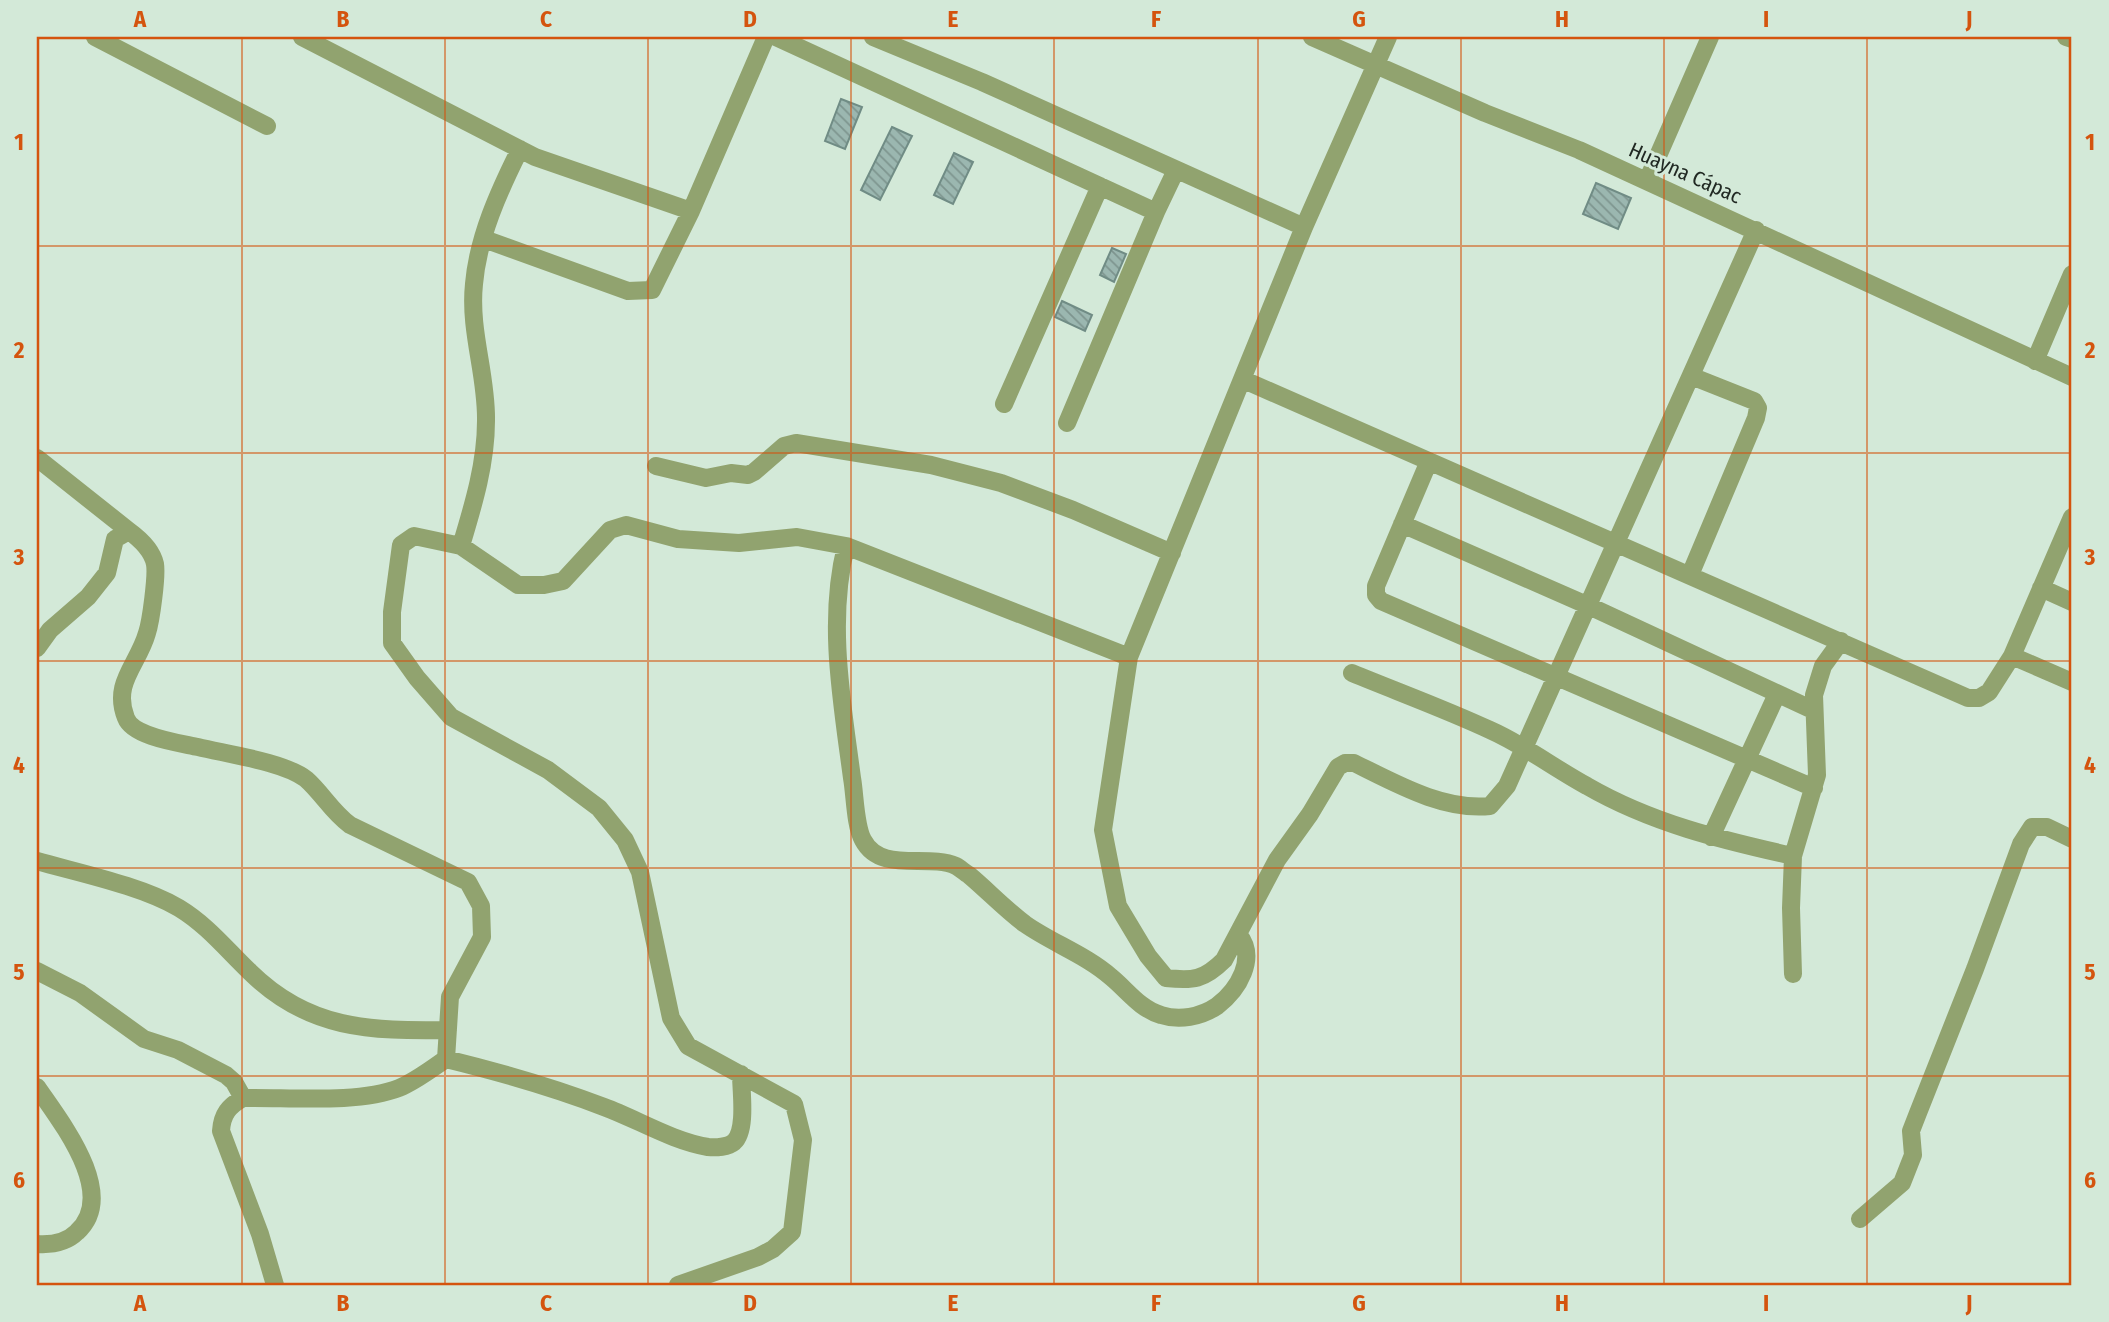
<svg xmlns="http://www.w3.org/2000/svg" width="2109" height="1322" viewBox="0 0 2109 1322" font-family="'Fira Sans Condensed',sans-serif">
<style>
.building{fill:url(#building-back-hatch);stroke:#708c85;stroke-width:2}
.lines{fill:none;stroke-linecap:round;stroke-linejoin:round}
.minor{stroke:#91a36f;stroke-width:18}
.grid{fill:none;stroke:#d4540e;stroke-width:2;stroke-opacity:0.55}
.labels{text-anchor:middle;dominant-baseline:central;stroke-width:6;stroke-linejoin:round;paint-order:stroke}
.street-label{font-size:21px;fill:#212923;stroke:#d3e9d8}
.neatline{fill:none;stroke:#d4540e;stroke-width:2.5}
.grid-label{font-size:23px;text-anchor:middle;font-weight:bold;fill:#d4540e}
</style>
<defs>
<pattern id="building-back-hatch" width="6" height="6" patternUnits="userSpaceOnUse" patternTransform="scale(1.75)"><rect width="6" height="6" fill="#9bb7b0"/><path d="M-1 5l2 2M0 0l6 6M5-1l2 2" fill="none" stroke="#7e958f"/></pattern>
</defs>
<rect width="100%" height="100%" fill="#d3e9d8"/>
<path class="building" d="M841,99L862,107L845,149L825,141Z
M892,127L912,136L880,200L861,190Z
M954,153L973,162L953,204L934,195Z
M1596,183L1631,198L1618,229L1583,214Z
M1112,248L1126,254L1114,282L1100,275Z
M1062,301L1092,315L1085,331L1055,317Z"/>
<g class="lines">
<path class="minor" d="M95,37L267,126
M302,37L535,157L691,211
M776,37L1156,212
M873,37L982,82L1304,227
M1312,37L1485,113L1579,150L2072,377
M1388,37L1304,227L1129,657L1103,830L1118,906L1148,956L1166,978C1193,981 1204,980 1224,960L1277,860L1310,814L1338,767L1345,763H1354C1395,783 1443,811 1490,806L1507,786L1756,230
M2066,37L2072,39
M1647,181L1710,37
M484,239L628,291L652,290L691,211L766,37
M2035,361L2072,274
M1244,380L1968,698H1979L1989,692L2012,656L2072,517
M1004,404L1100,186
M1067,423L1156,212L1176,170
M37,458L129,531L115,539L107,573L88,597L50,630L37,648
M1429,461L1376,586V595L1381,601L1814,788
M656,466L706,478L731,473L748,475L754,472L784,446L796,443L931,465L1001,483L1073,510L1172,553
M1402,524L1589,606L1813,710
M129,531C140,539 152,550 155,564C157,576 151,621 147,633C138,665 112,683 126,718C133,737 180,743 198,747C227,754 284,762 306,779C322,793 332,812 350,825L468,882L481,906L482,937L450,997L446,1059C431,1069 416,1081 399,1088C358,1104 288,1097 243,1098C229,1106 222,1114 221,1131L260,1234L275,1285
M461,546C473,506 486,464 486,421C487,375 469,331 474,284C478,237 499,191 520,149
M846,546C827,621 842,702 852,778C855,794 855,826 863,840C881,874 927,853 956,866C960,868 965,873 969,875C988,891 1005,909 1025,924C1052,943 1086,955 1111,977C1127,990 1140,1009 1161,1015C1179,1021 1201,1017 1217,1006C1238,990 1258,958 1238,934
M1690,575L1756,418L1758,408L1754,401L1691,376
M2041,588L2072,602
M2012,656L2072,682
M1352,673C1398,692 1445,709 1490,730C1524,745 1554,768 1587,786C1651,823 1721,840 1793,856
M1711,837L1777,694
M37,861C79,873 142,886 179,908C207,925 226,949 250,972C309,1030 370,1031 448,1030
M37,971L80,993L144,1039L178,1050L226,1075L234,1082L243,1098
M1793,974L1791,908L1793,856L1817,775L1814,695L1823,666L1841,641
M446,1059C499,1072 552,1087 604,1107C637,1119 672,1141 708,1147C716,1148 728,1147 734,1142C747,1130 741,1091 741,1074
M37,1087C60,1121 119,1194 77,1232C66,1243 52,1245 37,1244
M1860,1219L1902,1183L1913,1155L1911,1131L1918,1113L1975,969L2021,844L2032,827H2047L2072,839
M678,1285L758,1257L773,1249L792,1232L803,1140L794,1104L688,1046L671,1018L640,872L625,840L599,808L548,770L451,717L417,678L392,643V612L401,545L414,536L461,546L518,585H544L563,581L610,530L626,525L678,539L739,543L797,537L846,546L1129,657"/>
</g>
<path class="grid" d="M242,37V1285M445,37V1285M648,37V1285M851,37V1285M1054,37V1285M1258,37V1285M1461,37V1285M1664,37V1285M1867,37V1285M37,246H2072M37,453H2072M37,661H2072M37,868H2072M37,1076H2072"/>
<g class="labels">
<g class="street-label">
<text transform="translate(1685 173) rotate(24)">Huayna Cápac</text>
</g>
</g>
<rect width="2109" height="1322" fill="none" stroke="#d3e9d8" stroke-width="77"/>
<rect x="38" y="38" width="2032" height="1246" class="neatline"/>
<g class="grid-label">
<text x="140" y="27">A</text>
<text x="343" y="27">B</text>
<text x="546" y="27">C</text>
<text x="750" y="27">D</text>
<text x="953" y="27">E</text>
<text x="1156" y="27">F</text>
<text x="1359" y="27">G</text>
<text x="1562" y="27">H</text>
<text x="1766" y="27">I</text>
<text x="1969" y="27">J</text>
<text x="19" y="150">1</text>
<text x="2090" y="150">1</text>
<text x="19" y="358">2</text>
<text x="2090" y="358">2</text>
<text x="19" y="565">3</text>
<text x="2090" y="565">3</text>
<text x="19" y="773">4</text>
<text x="2090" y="773">4</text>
<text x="19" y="980">5</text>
<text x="2090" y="980">5</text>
<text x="19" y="1188">6</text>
<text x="2090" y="1188">6</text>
<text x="140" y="1311">A</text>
<text x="343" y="1311">B</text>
<text x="546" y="1311">C</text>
<text x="750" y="1311">D</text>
<text x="953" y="1311">E</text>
<text x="1156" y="1311">F</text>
<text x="1359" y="1311">G</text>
<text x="1562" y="1311">H</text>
<text x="1766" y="1311">I</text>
<text x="1969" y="1311">J</text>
</g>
</svg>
